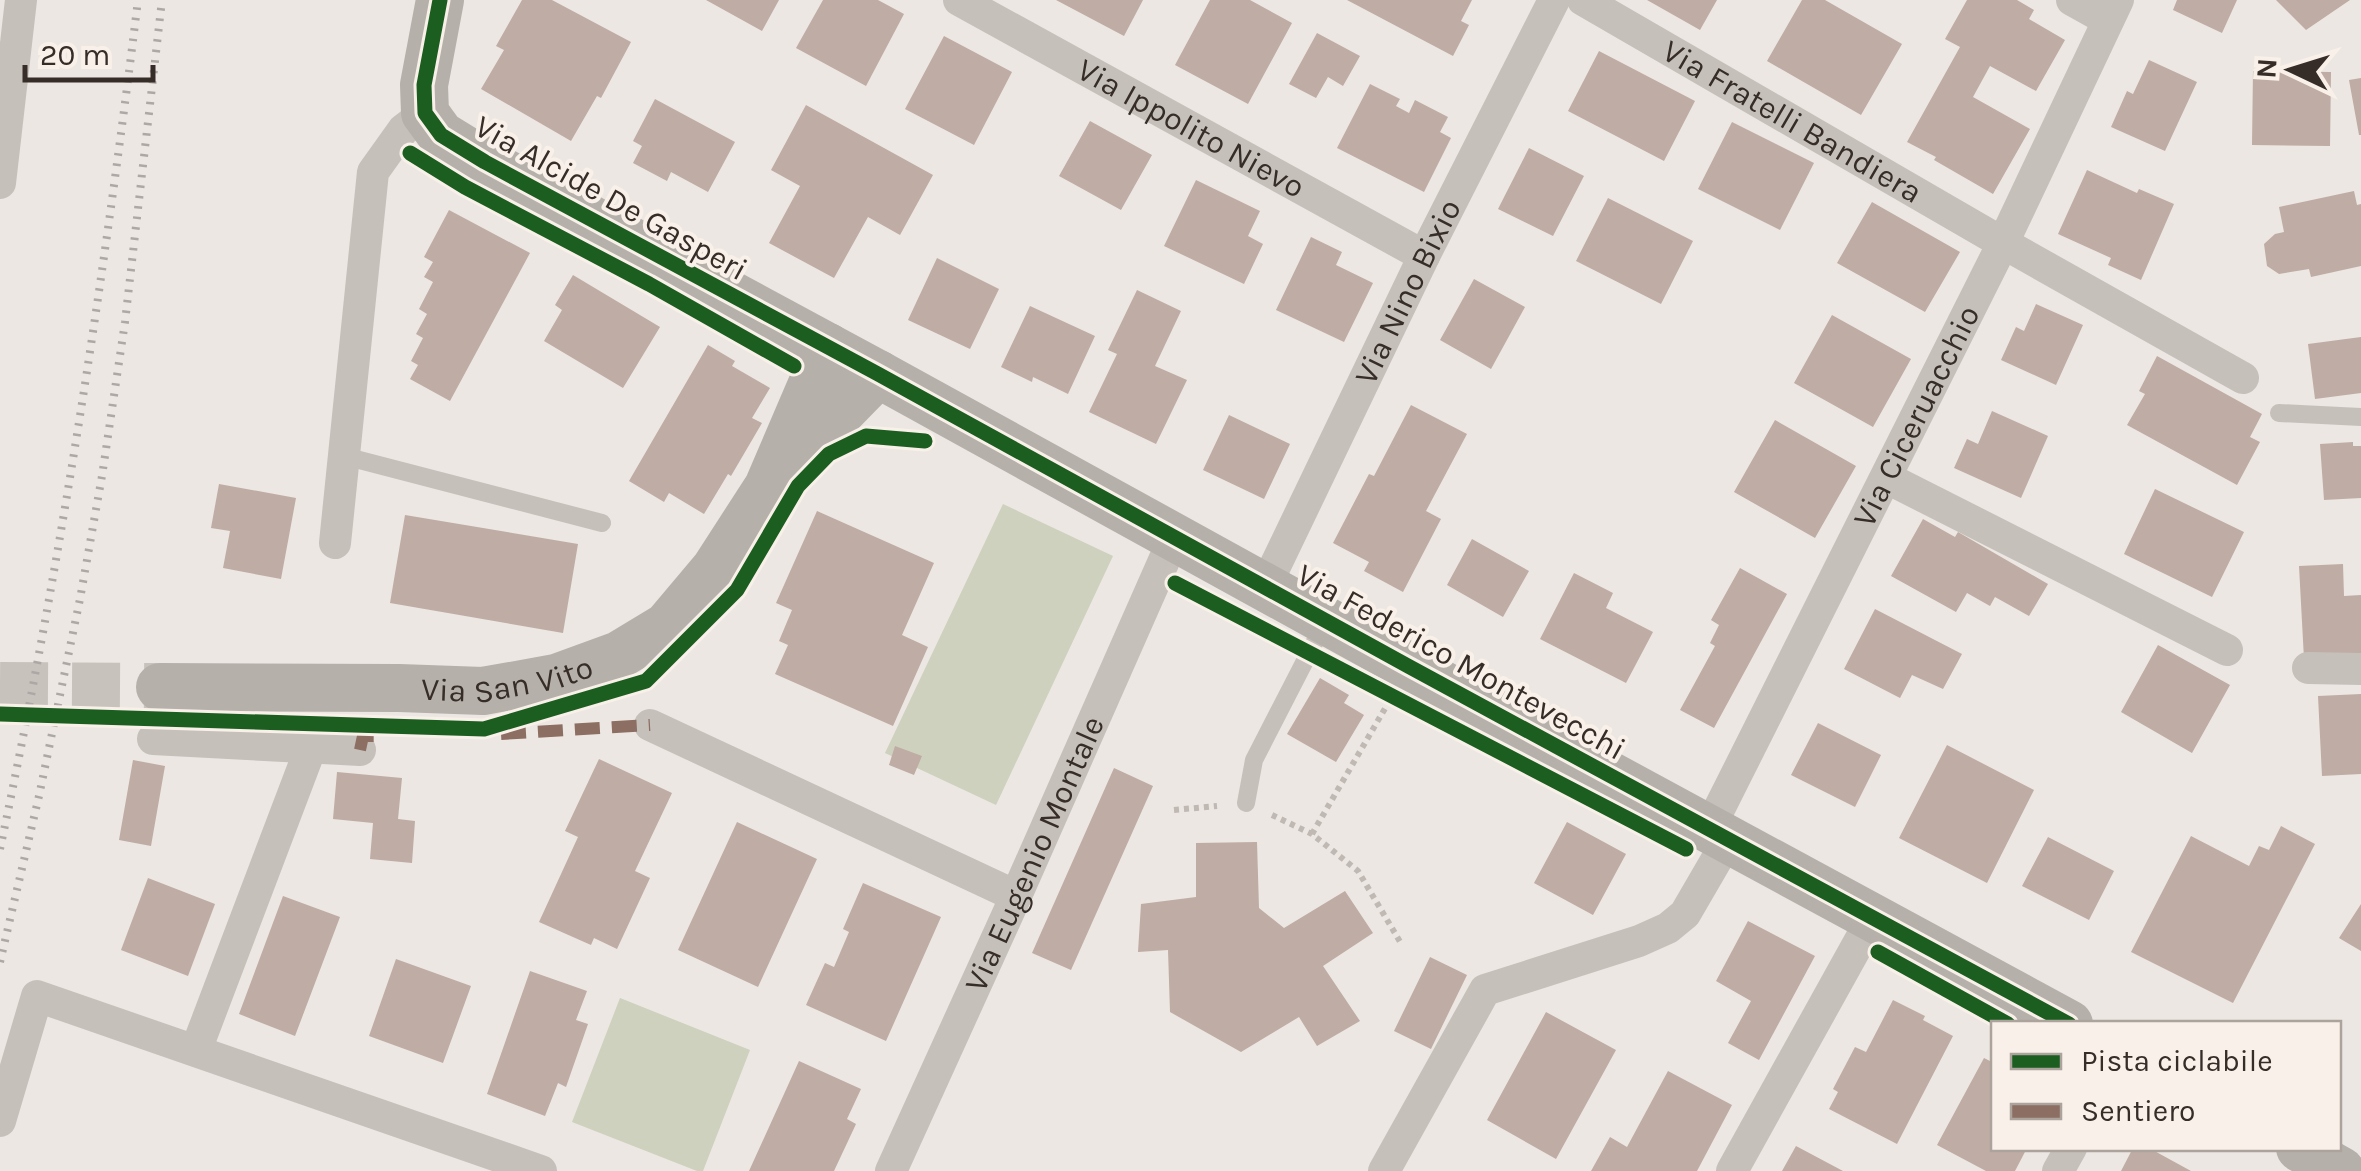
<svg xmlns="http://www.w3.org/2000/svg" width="2361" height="1171" viewBox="0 0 2361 1171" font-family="Karla,sans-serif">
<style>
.green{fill:#ced1bd}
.building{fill:#bfaca4}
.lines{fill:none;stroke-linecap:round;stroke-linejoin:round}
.secondary-tunnel{stroke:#c8c2bd;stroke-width:48;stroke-dasharray:48 24;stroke-linecap:butt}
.path{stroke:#bfb8b3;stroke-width:6;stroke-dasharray:5 5;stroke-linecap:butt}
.lane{stroke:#c6c0bb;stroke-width:18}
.street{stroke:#c6c0bb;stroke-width:32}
.secondary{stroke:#b6b0ab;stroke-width:48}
.rail{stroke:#ada8a5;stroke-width:8;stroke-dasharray:2.5 8;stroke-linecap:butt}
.quiet{stroke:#8d6e63;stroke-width:12;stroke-dasharray:25 12;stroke-linecap:butt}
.cycleway-casing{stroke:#f9f1e9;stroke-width:21}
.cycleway{stroke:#1b5e20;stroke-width:15}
.labels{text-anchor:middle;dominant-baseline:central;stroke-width:8;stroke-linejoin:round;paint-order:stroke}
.street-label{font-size:32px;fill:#362d29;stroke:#f9f1e9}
</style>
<rect width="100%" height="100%" fill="#ece7e2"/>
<path class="green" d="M1003,504L1113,556L996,805L885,753Z
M620,998L750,1050L703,1171H697L572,1122Z"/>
<path class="building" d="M522,0H552L631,42L601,98L597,96L571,141L481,89L504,50L496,46Z
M706,0H779L762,31Z
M823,0H878L904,14L866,86L796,48Z
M1056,0H1143L1124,36Z
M1210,0H1250L1292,23L1248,104L1175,65Z
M1347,0H1472L1461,21L1469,25L1453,56Z
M1647,0H1717L1700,30Z
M1802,0H1825L1902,44L1861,115L1767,61Z
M1967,0H2017L2034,10L2029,19L2065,40L2036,91L1990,66L1973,97L2030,129L1993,194L1934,160L1936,157L1907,142L1960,47L1945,39Z
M2177,0H2237L2222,33L2173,10Z
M2276,0H2350L2306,30Z
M1317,33L1360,56L1343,86L1328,77L1316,98L1289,84Z
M944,36L1012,72L974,145L905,109Z
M1599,51L1695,101L1664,161L1568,111Z
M2149,60L2197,82L2165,151L2111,127L2127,91L2133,94Z
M2253,71L2331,72L2330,146L2252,145Z
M2361,78V135H2359L2349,80Z
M1370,84L1400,99L1396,106L1409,113L1415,100L1448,117L1440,132L1451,138L1424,192L1337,148Z
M655,99L735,142L708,192L671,172L667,181L633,163L642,146L633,141Z
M806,105L933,175L900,235L868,217L834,278L769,243L800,186L771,170Z
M1090,121L1152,155L1121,210L1059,176Z
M1732,122L1814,163L1780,230L1698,189Z
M1529,148L1584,176L1553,236L1498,209Z
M2087,170L2137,193L2139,189L2174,204L2141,280L2108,265L2111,258L2058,234Z
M1196,180L1260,211L1248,236L1263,244L1244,284L1164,246Z
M2354,191L2357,205L2361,204V266L2311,277L2309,269L2279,274L2267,266L2264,244L2275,234L2284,232L2279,207Z
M1608,198L1693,241L1661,304L1576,261Z
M1872,202L1960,252L1925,312L1837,263Z
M449,210L530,253L450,401L410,379L418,365L411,361L423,338L416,334L427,314L419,309L433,282L424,277L433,262L424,257Z
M1311,237L1342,252L1336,265L1373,283L1344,342L1276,310Z
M937,258L999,289L970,349L908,320Z
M573,275L660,327L623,388L544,341L562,310L555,305Z
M1474,279L1525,307L1491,369L1440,340Z
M1137,290L1181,311L1155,366L1187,380L1156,444L1089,412L1117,354L1108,350Z
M2036,304L2083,325L2056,385L2001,360L2016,327L2024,331Z
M1030,306L1095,336L1068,394L1033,377L1032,382L1001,367Z
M1832,315L1911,359L1873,427L1794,383Z
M2361,337V393L2315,399L2308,344Z
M708,345L735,361L732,366L770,388L752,418L762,423L731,476L728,474L704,514L669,493L664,502L629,481Z
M2157,356L2262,414L2250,437L2260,442L2237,485L2127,425L2145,394L2139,391Z
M1411,405L1467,434L1426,511L1441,519L1403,592L1364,571L1369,562L1333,543L1369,474L1374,476Z
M1992,411L2048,436L2021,498L1954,468L1967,439L1978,444Z
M1229,415L1290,444L1264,499L1203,470Z
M1775,420L1856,466L1815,538L1734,492Z
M2353,442V446H2361V498L2324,500L2320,444Z
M219,484L296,498L281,579L223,568L230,531L211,528Z
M2155,489L2244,532L2212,597L2124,554Z
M817,511L934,563L902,635L928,647L893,726L775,674L788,645L779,641L792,610L776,603Z
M405,515L578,544L563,633L390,603Z
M1923,519L1955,537L1958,532L2048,584L2029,616L1995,597L1990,606L1967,593L1956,612L1891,576Z
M1472,539L1529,571L1503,617L1447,585Z
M2343,564L2344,596L2361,595V656L2304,659L2299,566Z
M1740,568L1787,594L1714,728L1680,710L1715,646L1710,643L1719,625L1711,620Z
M1574,573L1613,593L1606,608L1653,632L1626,683L1540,639Z
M1875,609L1962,654L1943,689L1912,675L1900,698L1844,669Z
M2158,645L2230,685L2192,753L2121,712Z
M1320,678L1349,695L1344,703L1364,715L1336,762L1287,734Z
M2361,694V774L2322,776L2318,696Z
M1818,723L1881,755L1855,807L1791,775Z
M1947,745L2034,790L1987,883L1899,838Z
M895,746L922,756L914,775L889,765Z
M599,759L672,793L635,871L650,878L617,949L594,938L591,945L539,922L578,837L565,831Z
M133,760L165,766L151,846L119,840Z
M1114,768L1153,786L1071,970L1032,953Z
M337,772L402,778L398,819L415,821L412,863L370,859L373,823L333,819Z
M737,822L817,859L758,987L678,950Z
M1567,822L1626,854L1593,915L1534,883Z
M2281,826L2315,844L2233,1003L2131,952L2191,836L2249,866L2259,846L2269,850Z
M2048,837L2114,871L2089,920L2022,886Z
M1257,842L1259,908L1284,928L1345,891L1373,933L1323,966L1360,1021L1317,1046L1299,1017L1241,1052L1170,1012L1168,950L1138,952L1141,904L1196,897V843Z
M148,878L215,904L188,976L121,950Z
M863,883L941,917L886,1041L806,1005L825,963L834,967L849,932L843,929Z
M283,896L340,917L295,1036L239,1014Z
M2361,904V951L2339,938Z
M1748,921L1815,956L1759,1060L1728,1043L1751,1001L1716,981Z
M1430,957L1467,975L1431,1049L1394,1031Z
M396,959L471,986L443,1063L369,1036Z
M530,971L587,991L576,1020L588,1024L566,1087L558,1083L545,1116L487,1094Z
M1893,1000L1925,1016L1923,1020L1953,1036L1897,1144L1829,1109L1838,1092L1833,1089L1855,1047L1866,1052Z
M1546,1012L1616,1050L1556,1159L1487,1120Z
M1984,1058L1994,1063V1148H2027L2015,1171H1986L1937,1145Z
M799,1061L861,1089L847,1119L856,1124L834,1171H749Z
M1668,1071L1732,1105L1697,1171H1591L1610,1137L1627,1147Z
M1796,1146L1843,1171H1782Z
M2133,1148H2149L2191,1171H2121Z"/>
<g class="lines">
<path class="secondary-tunnel" d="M0,686L160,687"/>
<path class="path" d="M1174,810L1217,806
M1272,815L1312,834L1358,871L1402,945
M1312,834L1387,705"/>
<path class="lane" d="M2279,413L2361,417
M344,456L602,523
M1246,803L1254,760L1325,622"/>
<g class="street">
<path id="s1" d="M959,0L1424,256"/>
<path id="s2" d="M1583,0L2003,243L2243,378"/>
<path d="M2072,0L2108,20"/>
<path d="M0,183L21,0"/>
<path d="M1887,478L2227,650"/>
<path d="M335,543L373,172L403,130L425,113"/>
<path id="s3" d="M1265,587L1424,256L1554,0"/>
<path d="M2308,668L2361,669"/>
<path d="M650,725L1016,896"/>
<path d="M153,739L360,750"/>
<path id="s4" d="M1709,829L2003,243L2118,0"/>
<path d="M196,1050L311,747"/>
<path d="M0,1121L37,996L541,1171"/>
<path id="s5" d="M891,1171L1016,896L1174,538"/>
<path d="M1384,1171L1485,990L1639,941L1668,928L1685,914L1728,840"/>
<path d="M1732,1171L1873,917"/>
<path d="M2058,1171L2071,1148"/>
</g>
<g class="secondary">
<path d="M440,0L424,85L425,113L441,135L485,162L878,374L1408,666L2069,1024"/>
<path d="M788,466L878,374"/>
<path id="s6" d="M160,687L399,688L483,691L556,678L619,655L667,626L715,569L768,487L828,347"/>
<path d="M2300,1148L2341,1171"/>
</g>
<path class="rail" d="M0,849C60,568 103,285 138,0
M0,962L39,796L80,599L102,476L125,322L162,0"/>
<path class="quiet" d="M501,734L650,725
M360,750L363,736H381"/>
<defs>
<path id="cycleway" d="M440,0L424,85L425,113L441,135L485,162L878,374L1408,666L2069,1024
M410,153L465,187L649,284L794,366
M1175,583L1686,849
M0,714L484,729L646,681L737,590L798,486L829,454L866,436L925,441
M1878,952L2008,1024"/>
</defs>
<use href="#cycleway" class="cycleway-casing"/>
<use href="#cycleway" class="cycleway"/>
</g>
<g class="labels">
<g class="street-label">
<text stroke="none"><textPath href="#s2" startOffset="242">Via Fratelli Bandiera</textPath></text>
<text stroke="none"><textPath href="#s1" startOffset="265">Via Ippolito Nievo</textPath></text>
<text transform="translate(611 198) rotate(29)">Via Alcide De Gasperi</text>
<text stroke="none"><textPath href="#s3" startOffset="328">Via Nino Bixio</textPath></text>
<text stroke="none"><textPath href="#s4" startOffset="462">Via Ciceruacchio</textPath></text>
<text transform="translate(1461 662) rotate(29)">Via Federico Montevecchi</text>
<text stroke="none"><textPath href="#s6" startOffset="348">Via San Vito</textPath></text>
<text stroke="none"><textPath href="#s5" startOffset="348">Via Eugenio Montale</textPath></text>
</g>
</g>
<rect x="1991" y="1021" width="350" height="130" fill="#f9f1e9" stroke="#aba39c" stroke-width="2.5"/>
<rect x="2011" y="1054" width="50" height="15" fill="#1b5e20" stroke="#aba39c" stroke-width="2.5"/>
<text x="2081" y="1071" font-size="30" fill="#362d29">Pista ciclabile</text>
<rect x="2011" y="1104" width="50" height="15" fill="#8d6e63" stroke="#aba39c" stroke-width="2.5"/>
<text x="2081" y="1121" font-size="30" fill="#362d29">Sentiero</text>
<g transform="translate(2291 70) rotate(274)" stroke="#f9f1e9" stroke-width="8" paint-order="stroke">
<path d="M0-8L18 38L0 25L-18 38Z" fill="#362d29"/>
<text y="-15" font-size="28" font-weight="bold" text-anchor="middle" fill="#362d29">N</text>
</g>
<path d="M25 65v15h128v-15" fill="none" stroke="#362d29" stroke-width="5"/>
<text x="40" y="65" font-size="30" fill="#362d29" stroke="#f9f1e9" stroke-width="8" paint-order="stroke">20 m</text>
</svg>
